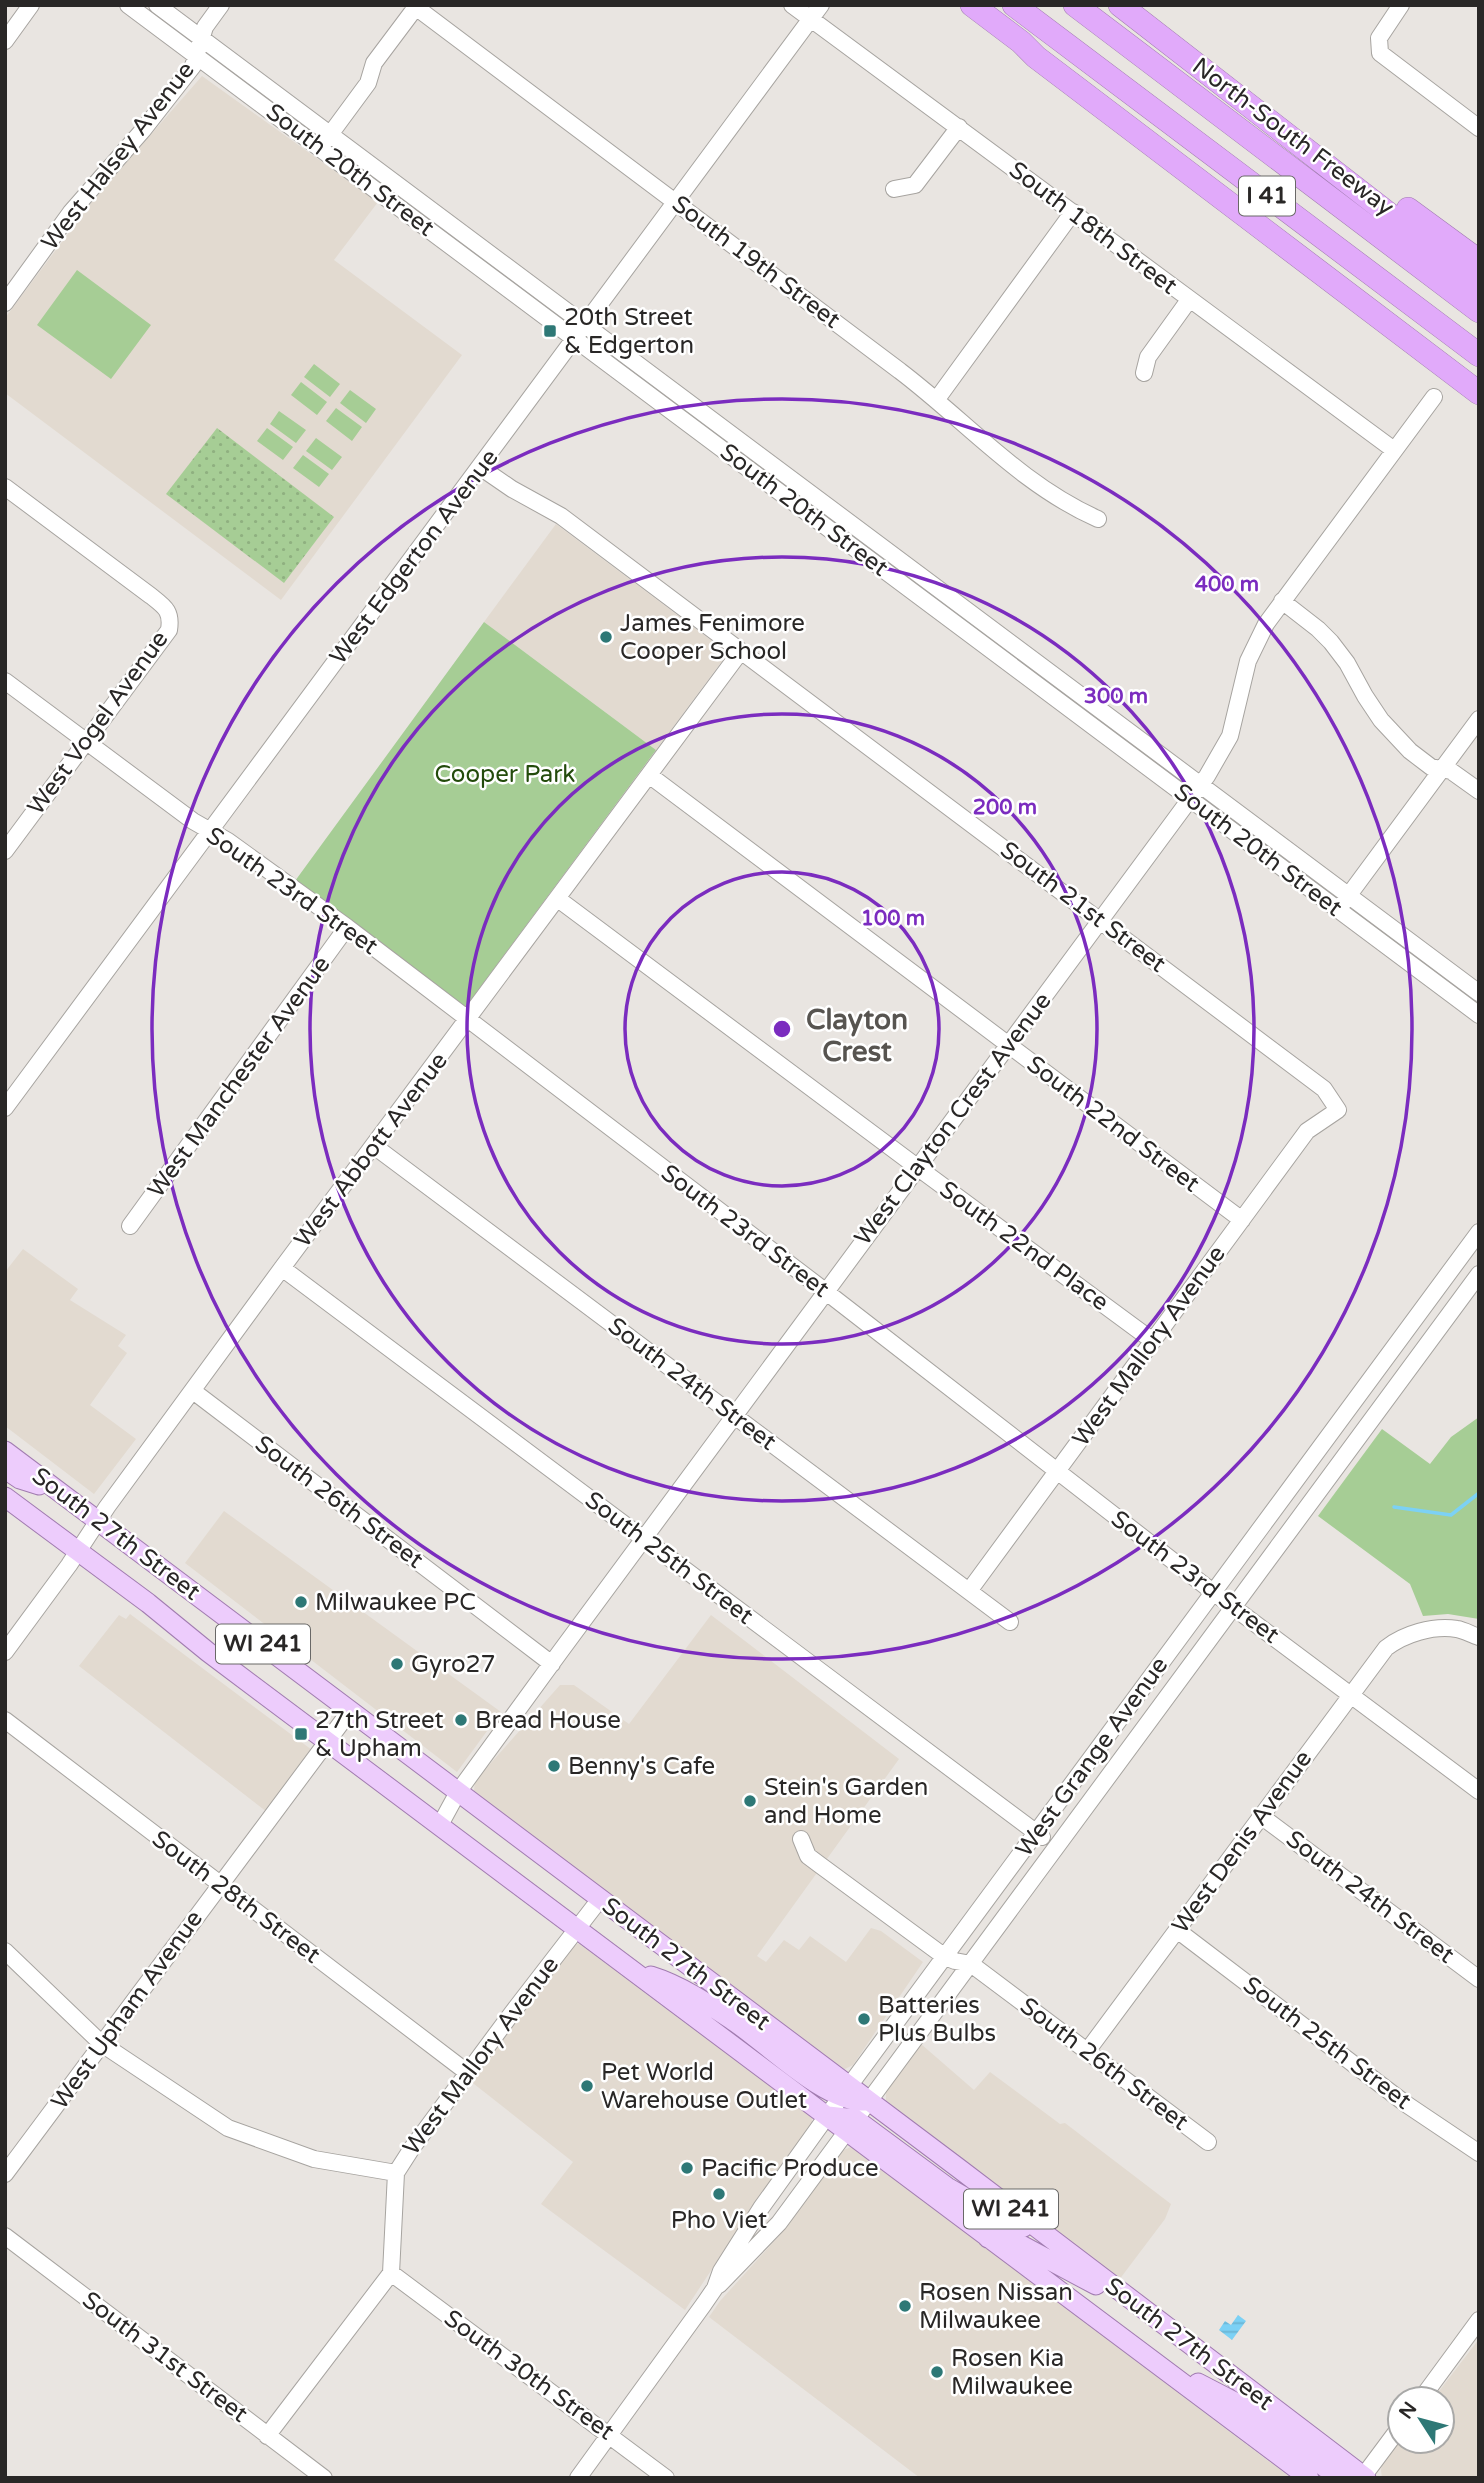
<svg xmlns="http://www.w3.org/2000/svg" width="1484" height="2483" viewBox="0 0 1484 2483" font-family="'Varela Round',sans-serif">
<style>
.built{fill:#e2dad0}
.grass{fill:url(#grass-dots)}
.park{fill:#a6cd95}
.water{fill:url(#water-rules)}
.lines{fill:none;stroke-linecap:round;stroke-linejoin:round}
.stream{stroke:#7cd1f5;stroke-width:3.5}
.minor-casing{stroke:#a7a4a0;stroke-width:18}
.major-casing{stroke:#a17cb0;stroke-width:21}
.highway-casing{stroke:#a17cb0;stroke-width:24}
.minor{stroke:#fff;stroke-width:16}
.major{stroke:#edccfc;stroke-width:19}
.highway{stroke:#e1aafa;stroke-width:23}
.ring{fill:none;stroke:#7b2cbf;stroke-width:3.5}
.poi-dot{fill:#2e7876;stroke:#fff;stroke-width:2.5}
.labels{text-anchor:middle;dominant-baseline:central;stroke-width:5;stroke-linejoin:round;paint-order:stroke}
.shield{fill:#fff;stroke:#696867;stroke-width:2}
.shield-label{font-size:23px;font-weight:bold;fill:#292726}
.street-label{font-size:24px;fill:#292726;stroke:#fff}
.poi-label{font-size:24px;fill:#292726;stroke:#fff;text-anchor:start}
.park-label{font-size:24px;fill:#234b0b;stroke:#fff}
.quarter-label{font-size:28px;font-weight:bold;fill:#575450;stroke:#fff}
.centre{fill:#7b2cbf;stroke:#fff;stroke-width:3.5}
.ring-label{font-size:21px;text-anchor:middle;font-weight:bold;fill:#7b2cbf;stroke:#fff;stroke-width:5;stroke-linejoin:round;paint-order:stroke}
</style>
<defs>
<pattern id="grass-dots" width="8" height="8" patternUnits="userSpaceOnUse" patternTransform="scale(1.75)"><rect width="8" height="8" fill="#a6cd95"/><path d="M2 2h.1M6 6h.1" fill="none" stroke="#8fb080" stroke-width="1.8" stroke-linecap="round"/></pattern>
<pattern id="water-rules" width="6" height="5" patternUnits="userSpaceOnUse" patternTransform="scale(1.75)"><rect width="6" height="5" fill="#7cd1f5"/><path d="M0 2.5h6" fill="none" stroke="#6bb3d2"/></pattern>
</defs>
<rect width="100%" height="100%" fill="#e9e5e1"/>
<path class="built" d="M202,76L378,202L334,260L462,355L281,600L5,393V318L91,203Z
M556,524L728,653L656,750L484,622Z
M23,1249L78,1289L70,1300L126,1335L118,1346L127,1353L90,1405L136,1439L94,1494L5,1426V1272Z
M224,1511L501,1712L457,1772L185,1563Z
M130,1614L312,1750L267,1812L79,1666L119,1615L126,1619Z
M711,1615L899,1759L757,1956L766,1962L784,1940L799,1950L810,1936L846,1962L871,1928L881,1931L923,1962L853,2065L845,2069H842L477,1796L474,1791L475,1781L560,1685H574L629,1724Z
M577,1944H582L812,2117V2126L747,2216L685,2310L541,2204L573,2162L469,2080L572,1948Z
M921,2044L974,2090L990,2072L1060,2124L1065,2123L1171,2204L1165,2219L1119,2280L886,2103V2091Z
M851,2147L856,2149L1291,2478H920L709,2317L720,2301L778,2237L841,2151Z
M1479,2339V2478H1382L1381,2470L1382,2464L1400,2441H1442V2399H1433Z"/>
<path class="grass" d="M217,428L334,517L284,583L166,494Z"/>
<path class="park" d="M77,270L151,325L111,379L37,325Z
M314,364L340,384L330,397L304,377Z
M301,382L327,402L317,415L291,395Z
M350,390L376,409L366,423L340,403Z
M336,408L362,427L352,441L326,421Z
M279,411L306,430L296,443L270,424Z
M267,428L293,447L283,460L257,441Z
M316,438L342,457L332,470L306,451Z
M303,455L329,474L319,487L293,468Z
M484,622L656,750L464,1009L295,881Z
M1479,1417V1619L1448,1614L1423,1616L1410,1584L1318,1516L1382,1429L1430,1464L1451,1437Z"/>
<path class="water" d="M1238,2315L1246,2321L1232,2340L1219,2330L1225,2321L1231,2325Z"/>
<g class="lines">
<path class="stream" d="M1394,1507L1451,1515L1479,1493"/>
<defs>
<path id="minor" d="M128,5L1479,1015
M157,5L1479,993
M413,5C576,127 738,249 900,371C966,421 1021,485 1098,519
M792,5L1394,450
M1401,5L1379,38L1380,53L1479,128
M5,41L31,5
M326,140L368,83L374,63L416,7
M894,189L915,185L959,127
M5,303L71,212L143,130L193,66L205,27L221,5
M1144,373L1148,357L1189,300
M937,399L1073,212
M480,467L512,489L561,516L1324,1089L1338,1110L1307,1131L969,1591
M5,487L151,596C165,607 172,611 169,630L5,851
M1282,601L1318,629L1331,642L1347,663L1365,696L1381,720L1410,751L1431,767L1451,771L1479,791
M5,681L193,821L228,841L347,927L825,1291L1213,1592L1479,1791
M649,775L1242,1220
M558,899L917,1167L1153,1341
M1343,903L1479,719
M5,1108L821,5
M374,1146L1010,1622
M130,1226L347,927
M282,1268L1042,1837
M193,1391L552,1664
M5,1652L69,1565L107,1507L282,1268L741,651
M5,1720L468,2073
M1261,1816L1479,1979
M440,1825L458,1792L560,1652L1207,776L1230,736L1248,661L1266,624L1434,397
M801,1839L808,1856L820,1865L945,1957L955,1961L971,1964L1208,2142
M1177,1930L1406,2104L1479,2153
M5,1951L102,2044L228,2128L314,2159L396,2173
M1088,2050L1386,1648C1404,1634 1433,1625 1457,1629C1464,1630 1472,1635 1479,1637
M5,2174L350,1711
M5,2236L324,2478
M391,2273L666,2478
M719,2285L779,2223L1479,1274
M1421,2399L1479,2320
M267,2436L391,2273L396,2173L412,2148L512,2013L600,1899
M578,2478L704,2304L715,2288L721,2271L761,2208L827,2116L1479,1232
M1362,2478L1400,2427"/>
<path id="major" d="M5,1451L957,2167L1366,2478
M5,1469L20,1479L39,1485
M5,1497L148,1603L208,1652L1309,2478
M651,1976C680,1985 707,2003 732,2020C766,2042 824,2102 864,2101
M828,2116L855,2119L947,2187L1004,2220L1024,2227
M988,2238L999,2236L1012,2240L1096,2285
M1198,2383L1250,2410L1339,2478"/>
<path id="highway" d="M972,5L1021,42L1036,57L1479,393
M1014,5L1479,355
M1075,5L1479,311
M1120,5L1479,284
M1408,209L1479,261"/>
</defs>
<use href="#minor" class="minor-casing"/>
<use href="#major" class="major-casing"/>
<use href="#highway" class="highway-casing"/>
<use href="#minor" class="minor"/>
<use href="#major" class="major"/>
<use href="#highway" class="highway"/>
</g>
<g class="ring">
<circle cx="782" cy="1029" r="157"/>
<circle cx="782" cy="1029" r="315"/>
<circle cx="782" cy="1029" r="472"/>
<circle cx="782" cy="1029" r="630"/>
</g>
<g class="poi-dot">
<rect x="543" y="324" width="14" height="14" rx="3.5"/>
<circle cx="606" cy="637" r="7"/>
<circle cx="301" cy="1602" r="7"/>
<circle cx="397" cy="1664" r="7"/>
<circle cx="461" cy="1720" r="7"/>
<rect x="294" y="1727" width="14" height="14" rx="3.5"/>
<circle cx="554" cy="1766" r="7"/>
<circle cx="750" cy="1801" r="7"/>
<circle cx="864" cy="2019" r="7"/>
<circle cx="587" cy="2086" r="7"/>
<circle cx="687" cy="2168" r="7"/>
<circle cx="719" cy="2194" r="7"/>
<circle cx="905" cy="2306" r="7"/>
<circle cx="937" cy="2372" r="7"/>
</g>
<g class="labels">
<g class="shield">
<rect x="1239" y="176.5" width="56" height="39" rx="5"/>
<rect x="216" y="1624.5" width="94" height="39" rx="5"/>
<rect x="964" y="2189.5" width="94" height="39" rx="5"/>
</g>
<g class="shield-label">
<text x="1267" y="196">I 41</text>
<text x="263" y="1644">WI 241</text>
<text x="1011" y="2209">WI 241</text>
</g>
<g class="street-label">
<text transform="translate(1293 137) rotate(37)">North-South Freeway</text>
<text transform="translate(118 156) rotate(-52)">West Halsey Avenue</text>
<text transform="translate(350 170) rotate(37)">South 20th Street</text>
<text transform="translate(1093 228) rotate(37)">South 18th Street</text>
<text transform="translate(756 262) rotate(37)">South 19th Street</text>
<text transform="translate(804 510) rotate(37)">South 20th Street</text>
<text transform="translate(414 557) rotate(-53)">West Edgerton Avenue</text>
<text transform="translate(98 723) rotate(-54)">West Vogel Avenue</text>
<text transform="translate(1258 850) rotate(37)">South 20th Street</text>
<text transform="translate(292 891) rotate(35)">South 23rd Street</text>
<text transform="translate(1083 907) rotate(37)">South 21st Street</text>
<text transform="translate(239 1077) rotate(-54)">West Manchester Avenue</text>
<text transform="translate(953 1119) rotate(-53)">West Clayton Crest Avenue</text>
<text transform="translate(1113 1124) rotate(37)">South 22nd Street</text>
<text transform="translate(371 1150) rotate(-53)">West Abbott Avenue</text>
<text transform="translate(745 1231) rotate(37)">South 23rd Street</text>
<text transform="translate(1024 1246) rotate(36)">South 22nd Place</text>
<text transform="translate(1149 1346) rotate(-54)">West Mallory Avenue</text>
<text transform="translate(692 1384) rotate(37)">South 24th Street</text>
<text transform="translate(339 1502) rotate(37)">South 26th Street</text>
<text transform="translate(116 1534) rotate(37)">South 27th Street</text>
<text transform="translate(669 1558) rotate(37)">South 25th Street</text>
<text transform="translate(1195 1577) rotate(37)">South 23rd Street</text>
<text transform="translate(1092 1757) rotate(-54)">West Grange Avenue</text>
<text transform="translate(1242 1842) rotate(-54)">West Denis Avenue</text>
<text transform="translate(236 1897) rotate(37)">South 28th Street</text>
<text transform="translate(1370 1897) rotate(37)">South 24th Street</text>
<text transform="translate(686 1964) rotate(37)">South 27th Street</text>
<text transform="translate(127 2010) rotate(-54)">West Upham Avenue</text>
<text transform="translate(1327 2043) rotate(37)">South 25th Street</text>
<text transform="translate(481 2056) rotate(-53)">West Mallory Avenue</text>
<text transform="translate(1104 2064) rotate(37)">South 26th Street</text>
<text transform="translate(1189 2344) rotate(37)">South 27th Street</text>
<text transform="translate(165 2357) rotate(37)">South 31st Street</text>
<text transform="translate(529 2375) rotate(36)">South 30th Street</text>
</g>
<g class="poi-label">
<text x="564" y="317">20th Street<tspan x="564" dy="28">&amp; Edgerton</tspan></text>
<text x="620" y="623">James Fenimore<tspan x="620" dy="28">Cooper School</tspan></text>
<text x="315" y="1602">Milwaukee PC</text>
<text x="411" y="1664">Gyro27</text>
<text x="315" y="1720">27th Street<tspan x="315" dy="28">&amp; Upham</tspan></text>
<text x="475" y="1720">Bread House</text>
<text x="568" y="1766">Benny's Cafe</text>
<text x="764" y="1787">Stein's Garden<tspan x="764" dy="28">and Home</tspan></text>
<text x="878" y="2005">Batteries<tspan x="878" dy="28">Plus Bulbs</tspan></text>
<text x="601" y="2072">Pet World<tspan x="601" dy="28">Warehouse Outlet</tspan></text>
<text x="701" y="2168">Pacific Produce</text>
<text x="719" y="2220" text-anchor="middle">Pho Viet</text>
<text x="919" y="2292">Rosen Nissan<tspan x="919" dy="28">Milwaukee</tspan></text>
<text x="951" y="2358">Rosen Kia<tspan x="951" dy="28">Milwaukee</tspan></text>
</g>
<g class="park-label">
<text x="505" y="774">Cooper Park</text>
</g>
<g class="quarter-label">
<text x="857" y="1020">Clayton<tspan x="857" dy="32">Crest</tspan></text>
</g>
</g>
<circle cx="782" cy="1029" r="10" class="centre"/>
<g class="ring-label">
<text x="1227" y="591">400 m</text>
<text x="1116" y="703">300 m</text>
<text x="1005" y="814">200 m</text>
<text x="893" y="925">100 m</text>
</g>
<rect width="1484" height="2483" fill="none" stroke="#292726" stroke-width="14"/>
<g transform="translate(1421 2420) rotate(306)"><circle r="33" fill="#ffffff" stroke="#a9a9a8" stroke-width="2"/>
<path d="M0-5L12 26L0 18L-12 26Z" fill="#2e7876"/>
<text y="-10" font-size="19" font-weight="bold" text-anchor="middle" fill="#292726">N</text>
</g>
</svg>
